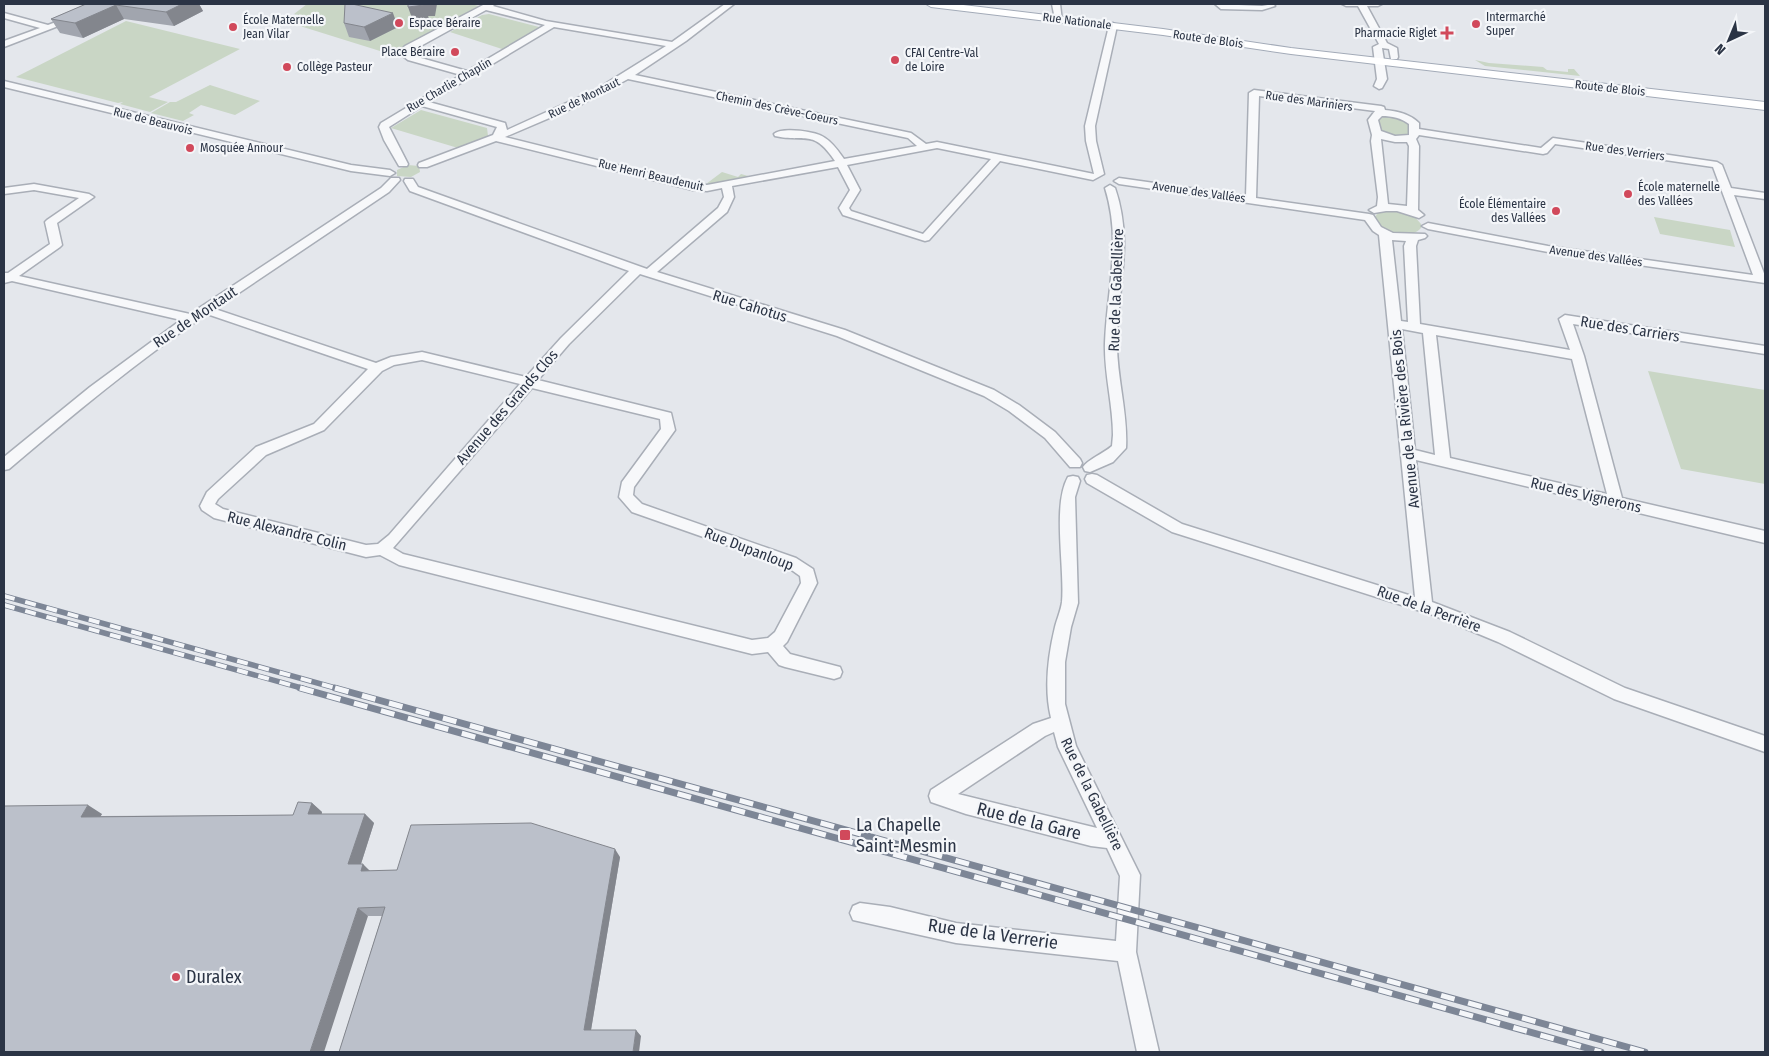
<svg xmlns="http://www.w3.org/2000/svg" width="1769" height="1056" viewBox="0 0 1769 1056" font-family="'Fira Sans Condensed',sans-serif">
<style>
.green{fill:#c9d6c5}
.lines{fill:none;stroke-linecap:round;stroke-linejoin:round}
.minor-casing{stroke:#a9aeb7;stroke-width:3}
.major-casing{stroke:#a3abb8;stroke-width:2}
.minor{fill:#f7f8fa;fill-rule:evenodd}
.major{fill:#fff;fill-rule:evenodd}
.rail-far1-casing{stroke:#7d8696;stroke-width:5.5}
.rail-casing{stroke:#7d8696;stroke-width:7}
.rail-far1{stroke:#f4f6f9;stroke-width:4;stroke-dasharray:11;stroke-linecap:butt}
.rail{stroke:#f4f6f9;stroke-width:5;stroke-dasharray:14;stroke-linecap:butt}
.wall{fill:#a1a5ae}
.shaded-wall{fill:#83868d}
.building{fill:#bbc0ca;stroke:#83868d}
.poi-dot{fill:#d1495b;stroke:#f4f6f9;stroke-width:2}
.labels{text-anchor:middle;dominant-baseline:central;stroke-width:4.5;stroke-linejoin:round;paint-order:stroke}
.far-poi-label{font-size:12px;fill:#2b3445;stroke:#f4f6f9;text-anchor:start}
.far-street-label{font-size:12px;fill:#2b3445;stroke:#f4f6f9}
.street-label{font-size:15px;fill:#2b3445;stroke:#f4f6f9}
.near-street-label{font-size:18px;fill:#2b3445;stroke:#f4f6f9}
.near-poi-label{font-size:18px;fill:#2b3445;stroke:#f4f6f9;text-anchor:start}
</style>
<rect width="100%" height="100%" fill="#e4e7ec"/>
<path class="green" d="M307,4H471L482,7L399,49L380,51L300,26L309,19L294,14Z
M489,14L543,28L505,50L450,32L482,15Z
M126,21L240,49L149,97L168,102L150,112L120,104L123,102L118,103L16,77Z
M1475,60L1489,63L1543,67L1547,70L1568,72V69H1574L1580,76L1485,66Z
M210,85L260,101L235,115L201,105L189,113L194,115L183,121L151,113L170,102H176Z
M421,110L487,128L488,136L458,148L391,128Z
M1386,116L1397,117L1408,122L1409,134L1407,136L1397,137L1380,131L1378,120Z
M408,165L419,166L420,172L411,177L397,176V170Z
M722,172L738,177L741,174L752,177L706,184Z
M1393,210L1414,216L1421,224V228C1410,241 1379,233 1375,217C1379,210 1386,211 1393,210Z
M1654,217L1730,230L1735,247L1660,234Z
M1648,371L1765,390V484L1681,469Z"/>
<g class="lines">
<defs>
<path id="minor" d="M104,4H115L4,47V41L40,28L4,18V13L48,25Z
M485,4H495L493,6L546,21L672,42L725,4H734L686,41L635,75L911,133L926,144L937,142L1094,174L1086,141L1085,126L1109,26L1113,23L1117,26L1095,126L1096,141L1104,174L1093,180L1000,161L929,240L925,241L843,215L839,208L850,190L838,167L732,186L734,197L727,212L657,272L845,330L994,390L1019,405L1055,432L1080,459L1082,463L1080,467H1070L1045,438L1009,411L984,396L837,336L640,274L569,344L538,380L671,413L675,430L634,487L633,495L642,504L796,558L813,569L817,583L787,642L783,646L790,654L840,667L842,672L840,677L834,679L785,667L779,665L768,652L752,654L399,565L380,555L366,557L214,518L202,510L200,506L207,492L256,447L314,424L368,369L207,314C137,361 73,415 9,469L4,470V457L90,387L181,320L12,281L4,283V273H8L50,244L45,222L47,220L79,198L34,190L4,194V188L34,184L89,194L94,197L57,223L62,245L60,247L19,276L190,314L381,188L391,178H399L400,180L389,192L215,309L376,363L391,357L422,352L526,377L561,338L629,271L410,191L404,181L405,179H413L418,187L647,269L718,208L724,197L722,188L707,191L693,190L496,141L427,167H419L418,165L419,163L493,135L497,127L422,106L389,127L408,164L407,166H399L384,140L379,127L381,123L461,75L408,60L399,53L405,46ZM486,10L545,25L467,71L414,56L408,53ZM554,27L666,46L597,89L507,130L505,123L429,102ZM628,79L908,138L917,146L844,159C839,152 833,143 825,138C816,131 782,127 774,134L775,136C806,143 813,128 835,161L707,185L693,184L505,137L582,104ZM937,148L991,159L923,234L851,211L849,208L860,190L847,165ZM422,360L520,384L389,535L378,544L366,545L223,509L215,504L218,499L266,455L324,430L382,371L394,365ZM532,388L660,419L661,429L622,482L619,497L632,512L786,566L800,576L801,583L775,632L768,638L752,640L403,554L393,548Z
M1052,4H1060L1062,21L1055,19Z
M1215,4L1262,6L1273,4L1275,6L1262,10L1221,9Z
M1342,4H1382L1378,6H1367L1387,43L1397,48L1398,57L1397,59H1391L1389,49L1382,48L1387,79L1382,88L1379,89L1374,86L1377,79L1373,47L1379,44L1358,6H1346Z
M4,81L351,165L390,170L395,173L390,176L351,171L4,87Z
M1254,90L1381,106L1384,107L1385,110C1397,111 1410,114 1419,123V129L1541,148L1553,138L1717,162L1722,165L1731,188L1765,193V199L1734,195L1765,276V283L1548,252L1428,229L1422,226L1428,223L1548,246L1753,275L1713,167L1555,144L1547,153L1543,154L1419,135L1416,139L1419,146L1418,210L1424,215L1419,218L1397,211H1386L1374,213L1369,210L1377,206L1378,197L1371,141L1372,135L1368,120L1375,111L1259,96L1256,198L1369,214L1373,215L1381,227L1393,233L1425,234L1427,236L1425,238L1418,240L1416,246L1420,324L1570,350L1559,319L1565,315L1765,346V354L1573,324L1584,356L1622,498L1765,531V543L1416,460L1432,602L1510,632L1625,688L1765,736V752L1614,699L1498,642L1433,615L1172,532L1087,483L1085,479L1087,475L1092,474L1097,475L1182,524L1415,597L1379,235L1373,231L1365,220L1119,184L1114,181L1119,178L1246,196L1249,93ZM1382,116C1392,116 1401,118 1409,124V135L1395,136L1381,131L1378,120ZM1381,139L1395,142H1407L1409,146L1407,206L1388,204ZM1392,240L1406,241L1404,246L1408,322L1401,321ZM1402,329L1423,333L1435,455L1415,450ZM1436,335L1572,359L1607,494L1450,458Z
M1110,185L1115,188C1134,243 1117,289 1117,344C1117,379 1128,413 1126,448L1113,462L1090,472L1085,471L1083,467C1087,460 1104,453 1112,446L1113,435C1113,404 1104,374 1105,343C1107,289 1122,242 1105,188Z
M1073,476L1078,477L1080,481L1075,497L1078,603L1071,627L1065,662V704L1076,746L1140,875L1136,952L1159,1052H1137L1118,961L956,943L853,920L850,913L853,906L860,903L890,907L956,923L1116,941L1120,876L1107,848L1091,846L966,814L931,802L929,796L931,790L1033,724L1051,718C1044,689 1048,656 1055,627C1057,619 1061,610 1062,602C1065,568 1052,505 1068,477ZM1054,732L1058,747L1097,828L958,794L1045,736Z"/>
<path id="major" d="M926,4H955L1163,29L1291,48L1765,102V110L1291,54L1163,35L931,7Z"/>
</defs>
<use href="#minor" class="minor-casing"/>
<use href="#major" class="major-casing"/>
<use href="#minor" class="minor"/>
<use href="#major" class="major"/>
<defs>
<path id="rail-far1" d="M4,596L339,689
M4,605L305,689"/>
<path id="rail" d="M300,688L1601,1052
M335,688L1645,1052"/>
</defs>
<use href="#rail-far1" class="rail-far1-casing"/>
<use href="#rail" class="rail-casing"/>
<use href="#rail-far1" class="rail-far1"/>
<use href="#rail" class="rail"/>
</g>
<path class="wall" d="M86,4H199L203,11L174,26L124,19L83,38L60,33L51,19Z
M344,23L398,27L370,41L349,37Z
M312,803L322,812V814H365L374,823L361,864L370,871L397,870L620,857L591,1030L641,1036L339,1052L382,916H368L4,806L102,814L100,816L293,815Z"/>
<path class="shaded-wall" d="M182,4H199L203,11L174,26L166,12Z
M424,4H437L435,16H428L429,18L413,21L408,7Z
M116,5L124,19L83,38L75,23Z
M393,13L398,27L370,41L364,27Z
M312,803L322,812L318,824L308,814Z
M88,805L102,814L95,826L81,817Z
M365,814L374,823L358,873L348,864Z
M615,849L620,857L590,1036L584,1030Z
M363,864L372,873L361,871Z
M358,908L368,916L324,1052H310Z
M636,1030L641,1036L639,1052H633Z"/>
<path class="building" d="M86,4H182L166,12L116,5L75,23L51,19Z
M345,4H352L393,13L364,27L344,23Z
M408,4H424V5L408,7Z
M298,802L312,803L308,814H365L348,864H363L361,871L397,870L411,825L531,823L615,849L584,1030H636L633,1052H339L385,907L358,908L310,1052H4V806L88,805L81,817L293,815Z"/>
<g class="poi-dot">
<circle cx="399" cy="23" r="5"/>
<circle cx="1476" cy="24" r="5"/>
<circle cx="233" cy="27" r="5"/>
<path d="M1444.5 25.5h5v5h5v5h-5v5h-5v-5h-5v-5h5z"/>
<circle cx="455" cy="52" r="5"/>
<circle cx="895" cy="60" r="5"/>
<circle cx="287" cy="67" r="5"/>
<circle cx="190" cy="148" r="5"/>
<circle cx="1628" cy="194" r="5"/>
<circle cx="1556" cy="211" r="5"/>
<rect x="839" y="829" width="12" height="12" rx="2.5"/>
<circle cx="176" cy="977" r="5"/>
</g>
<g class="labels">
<g class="far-poi-label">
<text x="1486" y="17">Intermarché<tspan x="1486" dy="14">Super</tspan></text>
<text x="243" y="20">École Maternelle<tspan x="243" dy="14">Jean Vilar</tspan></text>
<text x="409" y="23">Espace Béraire</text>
<text x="1437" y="33" text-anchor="end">Pharmacie Riglet</text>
<text x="445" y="52" text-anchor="end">Place Béraire</text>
<text x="905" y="53">CFAI Centre-Val<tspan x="905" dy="14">de Loire</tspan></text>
<text x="297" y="67">Collège Pasteur</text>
<text x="200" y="148">Mosquée Annour</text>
<text x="1638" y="187">École maternelle<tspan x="1638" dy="14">des Vallées</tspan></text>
<text x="1546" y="204" text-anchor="end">École Élémentaire<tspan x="1546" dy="14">des Vallées</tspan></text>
</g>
<g class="far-street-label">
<text transform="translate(1077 21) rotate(7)">Rue Nationale</text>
<text transform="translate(1208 39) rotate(8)">Route de Blois</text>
<text transform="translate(449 85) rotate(-30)">Rue Charlie Chaplin</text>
<text transform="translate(1610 88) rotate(6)">Route de Blois</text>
<text transform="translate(584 98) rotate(-26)">Rue de Montaut</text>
<text transform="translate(1309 101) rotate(8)">Rue des Mariniers</text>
<text transform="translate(777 108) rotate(12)">Chemin des Crève-Coeurs</text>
<text transform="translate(153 121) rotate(14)">Rue de Beauvois</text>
<text transform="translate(1625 151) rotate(8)">Rue des Verriers</text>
<text transform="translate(651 175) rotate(13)">Rue Henri Beaudenuit</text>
<text transform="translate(1199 192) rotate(8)">Avenue des Vallées</text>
<text transform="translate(1596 256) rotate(8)">Avenue des Vallées</text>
</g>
<g class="street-label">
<text transform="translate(1116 290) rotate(-88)">Rue de la Gabellière</text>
<text transform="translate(750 306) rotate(17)">Rue Cahotus</text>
<text transform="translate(195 317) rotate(-34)">Rue de Montaut</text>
<text transform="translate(1630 329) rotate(9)">Rue des Carriers</text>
<text transform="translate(507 407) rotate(-49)">Avenue des Grands Clos</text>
<text transform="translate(1405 419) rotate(-96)">Avenue de la Rivière des Bois</text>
<text transform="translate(1586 495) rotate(13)">Rue des Vignerons</text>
<text transform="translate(287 531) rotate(14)">Rue Alexandre Colin</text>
<text transform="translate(749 549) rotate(21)">Rue Dupanloup</text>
<text transform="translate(1429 609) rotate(20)">Rue de la Perrière</text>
<text transform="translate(1092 794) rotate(64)">Rue de la Gabellière</text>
</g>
<g class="near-street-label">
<text transform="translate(1029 821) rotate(14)">Rue de la Gare</text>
<text transform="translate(993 934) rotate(8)">Rue de la Verrerie</text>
</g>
<g class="near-poi-label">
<text x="856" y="825">La Chapelle<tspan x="856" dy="21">Saint-Mesmin</tspan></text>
<text x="186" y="977">Duralex</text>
</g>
</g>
<rect width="1769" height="1056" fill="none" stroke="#2b3445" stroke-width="10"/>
<g transform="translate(1729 40) rotate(224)" stroke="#f4f6f9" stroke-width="4" paint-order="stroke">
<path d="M0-4L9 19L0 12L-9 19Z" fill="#2b3445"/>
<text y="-8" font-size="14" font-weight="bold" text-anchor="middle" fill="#2b3445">N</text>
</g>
</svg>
